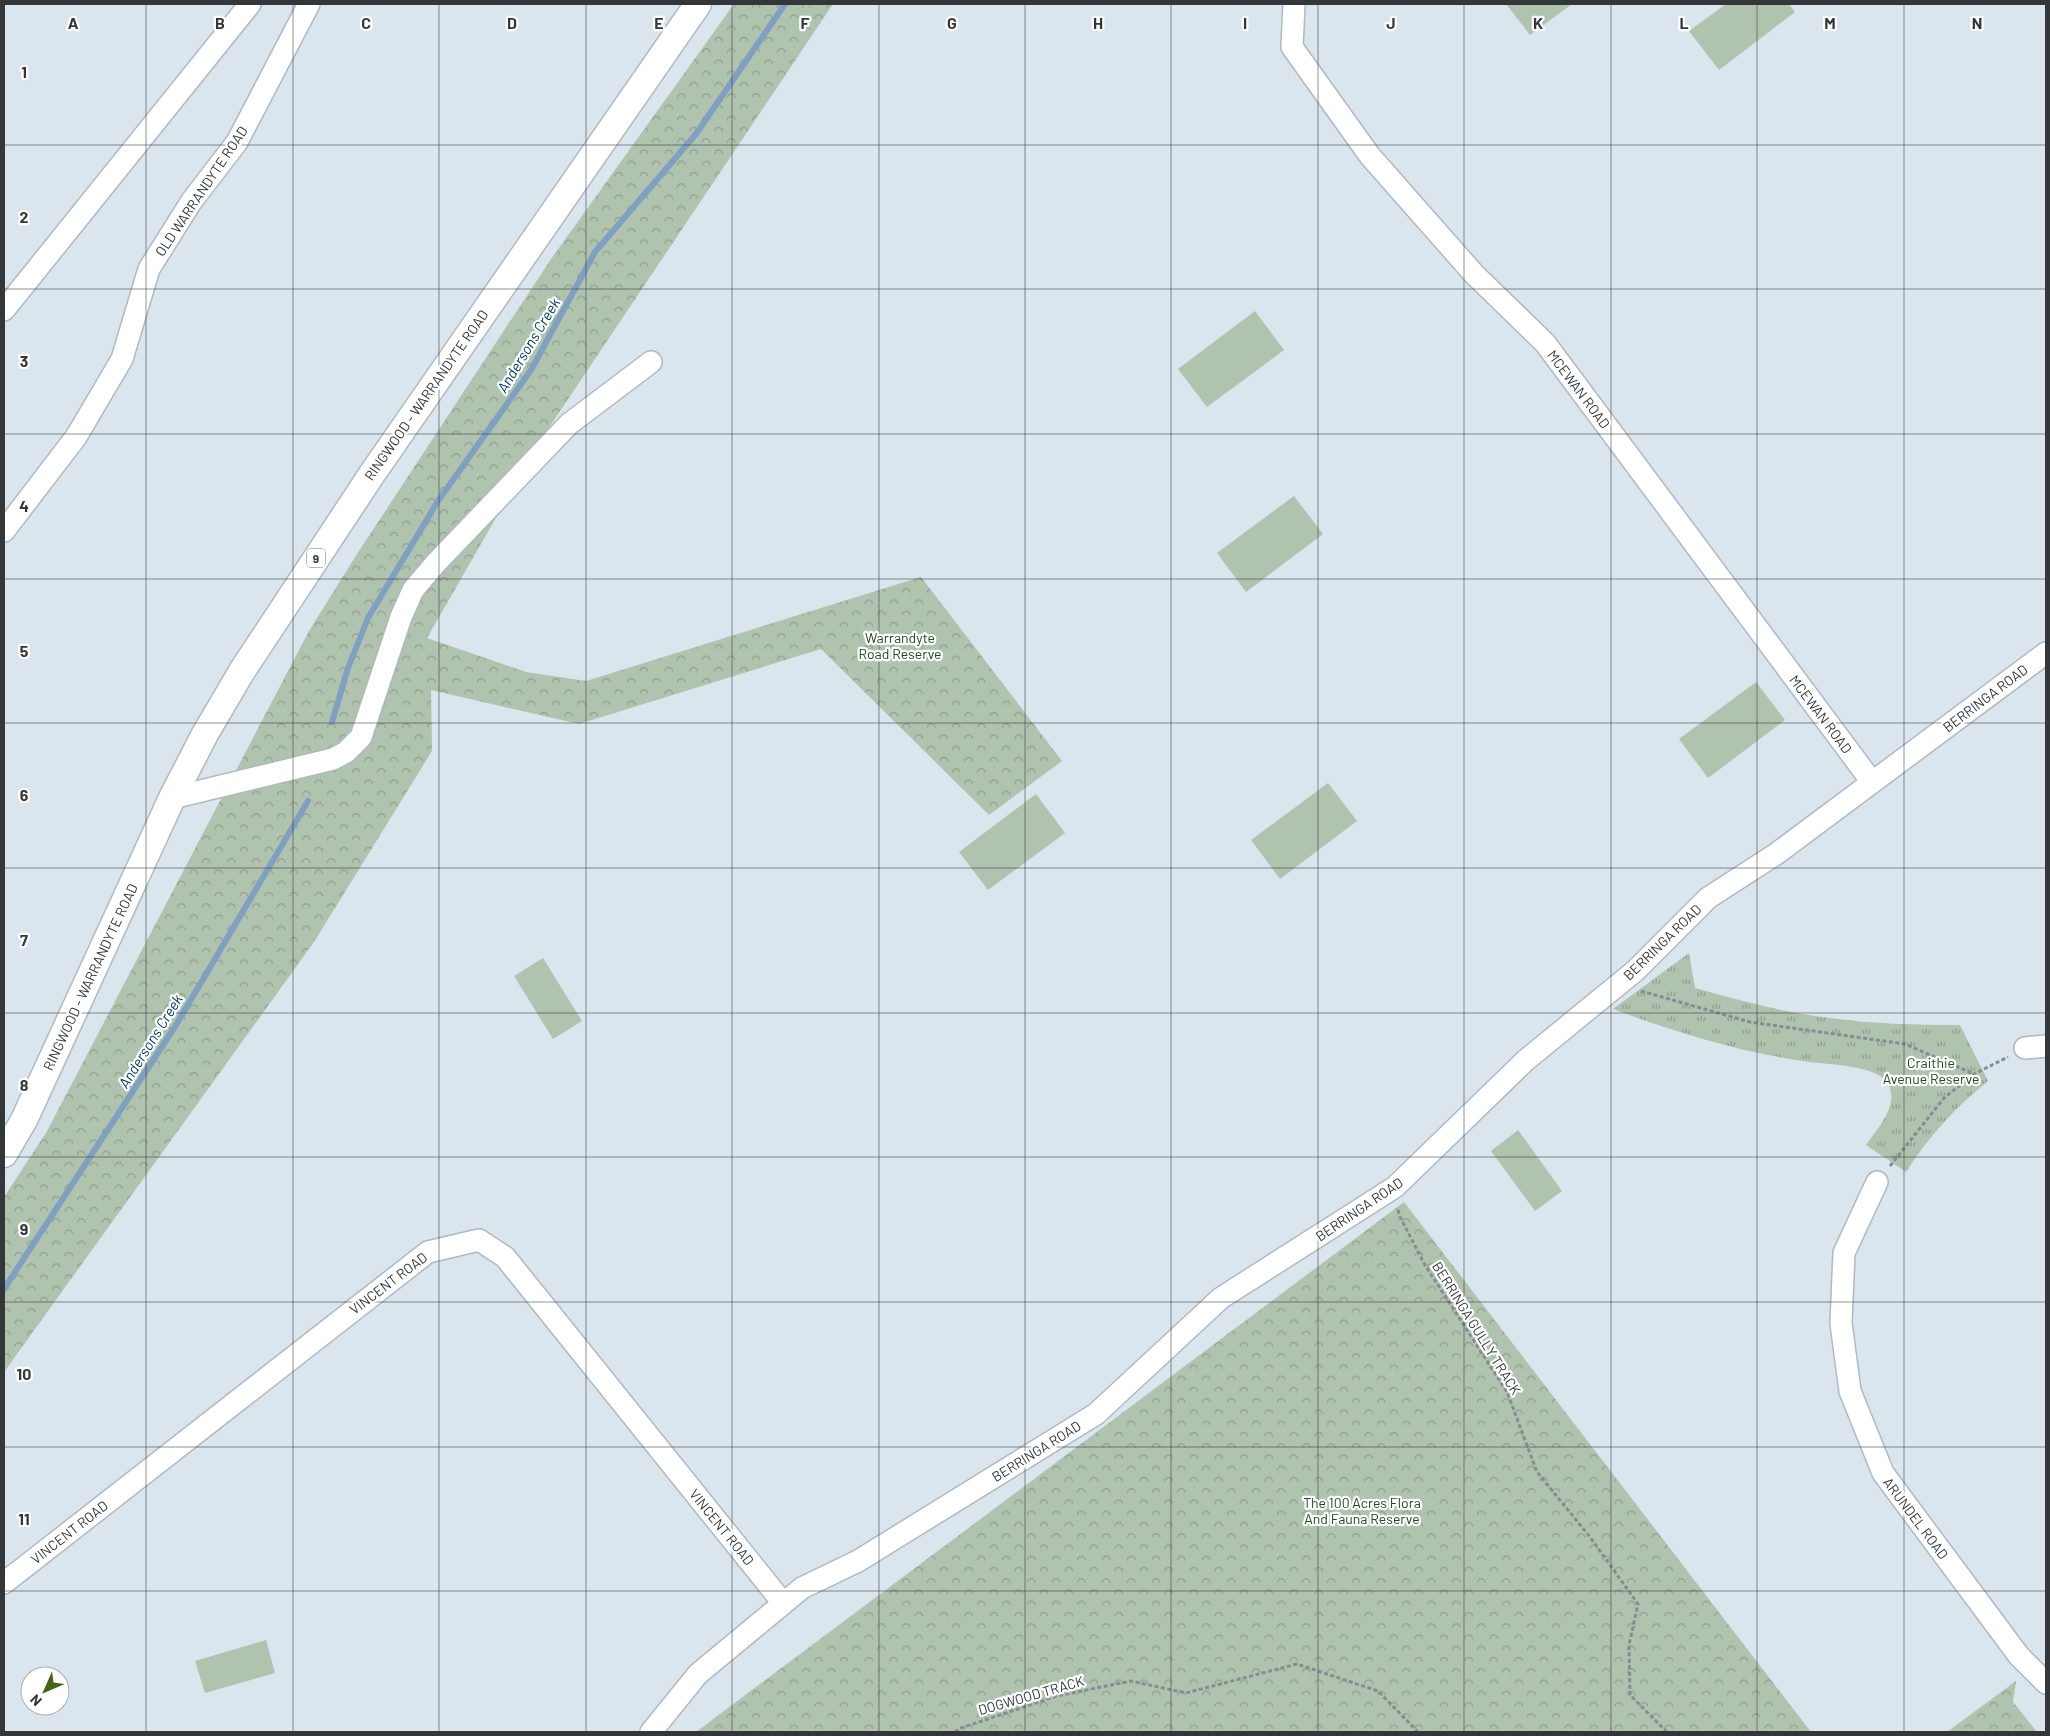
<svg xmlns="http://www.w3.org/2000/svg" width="2050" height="1736" viewBox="0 0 2050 1736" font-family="Barlow,sans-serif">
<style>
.grass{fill:#afc3ae}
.forest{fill:url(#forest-crowns)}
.park{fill:url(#park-tufts)}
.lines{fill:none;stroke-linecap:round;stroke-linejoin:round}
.stream{stroke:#7fa0c1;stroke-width:6}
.minor-casing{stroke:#afb9c0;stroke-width:24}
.major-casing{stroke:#afb9c0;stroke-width:29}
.path{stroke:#858c92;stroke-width:3;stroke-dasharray:4 2.5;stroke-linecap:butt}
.minor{stroke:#fff;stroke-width:21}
.major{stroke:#fff;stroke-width:26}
.grid{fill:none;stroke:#33373a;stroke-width:1;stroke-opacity:0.55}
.labels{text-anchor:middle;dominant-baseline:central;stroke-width:4.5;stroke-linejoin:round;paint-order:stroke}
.shield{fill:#fff;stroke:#707375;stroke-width:1}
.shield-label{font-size:12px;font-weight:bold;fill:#33373a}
.street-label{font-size:14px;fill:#33373a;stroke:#fff}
.park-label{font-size:14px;fill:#1c4c1e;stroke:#fff}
.water-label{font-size:15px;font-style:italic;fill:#00365f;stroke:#fff}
.grid-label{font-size:16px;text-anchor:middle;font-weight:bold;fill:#33373a;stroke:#fff;stroke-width:4.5;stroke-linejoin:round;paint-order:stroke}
</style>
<defs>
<pattern id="forest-crowns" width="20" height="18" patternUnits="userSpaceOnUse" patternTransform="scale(1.25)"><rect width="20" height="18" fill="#afc3ae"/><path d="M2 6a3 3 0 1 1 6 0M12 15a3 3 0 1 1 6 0" fill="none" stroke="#8f9f8f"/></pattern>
<pattern id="park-tufts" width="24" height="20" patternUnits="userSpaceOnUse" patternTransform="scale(1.25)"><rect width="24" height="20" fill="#afc3ae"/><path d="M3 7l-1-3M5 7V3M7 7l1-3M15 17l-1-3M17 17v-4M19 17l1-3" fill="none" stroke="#8f9f8f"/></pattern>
</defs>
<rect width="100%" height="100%" fill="#dbe5ee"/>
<path class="grass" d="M1506,4H1572L1530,35Z
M1726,4H1789L1795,12L1719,70L1689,31Z
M1255,311L1284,350L1207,407L1178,369Z
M1294,496L1323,534L1246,592L1217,553Z
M1756,682L1785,720L1708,778L1679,739Z
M1328,783L1357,821L1280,879L1251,840Z
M1036,794L1065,833L988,890L959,852Z
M543,958L582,1021L553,1039L514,976Z
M1518,1130L1562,1191L1535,1211L1491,1151Z
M266,1640L275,1673L205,1693L195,1661Z"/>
<path class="forest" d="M734,4H833L540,441L427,638L526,672L586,681L921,577L1062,761L989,815L821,649L579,724L431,690L432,751L314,942L4,1372V1197L46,1133L309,631L357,554L551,259Z
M1404,1202L1811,1732H696Z
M2016,1681L2013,1702L2037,1732H1947Z"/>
<path class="park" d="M1689,953L1695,988C1739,1000 1784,1013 1830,1018C1873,1024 1916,1025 1960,1025L1988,1081C1954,1109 1930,1135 1906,1172L1866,1145C1877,1129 1900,1105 1888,1084C1877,1065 1831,1065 1810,1062C1742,1053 1678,1033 1613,1009Z"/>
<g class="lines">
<path class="stream" d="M332,722L348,668L368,618L438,501L531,370L595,252L696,134L785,4
M4,1289L176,1025L308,801"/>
<defs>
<path id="minor" d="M1294,4L1292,47L1370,156L1474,274L1545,343L1872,782
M4,310L250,4
M4,531L76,437L122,359L149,269L191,202L237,142L309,4
M172,798L333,759L346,752L361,737L401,617L413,590L435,564L569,424L651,362
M2025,1048L2046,1046
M1877,1182L1844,1253L1841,1323L1850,1391L1883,1473L2019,1656L2046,1683
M4,1583L428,1252L479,1240L505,1257L783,1603
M651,1732L698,1674L802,1588L858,1561L1096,1414L1221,1298L1395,1187L1526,1060L1635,971L1708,898L1776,854L2046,653"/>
<path id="major" d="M4,1154L24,1120L172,798L205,734L242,671L372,474L698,4"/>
</defs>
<use href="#minor" class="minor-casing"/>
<use href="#major" class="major-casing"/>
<path class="path" d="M1641,991L1750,1022L1905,1044L1974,1074
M1890,1166L1944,1098L1974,1074L2008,1057
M1398,1210L1400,1217L1425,1265L1507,1392L1537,1472L1590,1537L1638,1604L1629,1645L1630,1695L1667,1732
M955,1732L961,1728L1057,1696L1131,1681L1186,1693L1297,1664L1378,1691L1418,1732"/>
<use href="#minor" class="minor"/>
<use href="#major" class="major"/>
</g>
<path class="grid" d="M146,4V1732M293,4V1732M439,4V1732M586,4V1732M732,4V1732M879,4V1732M1025,4V1732M1171,4V1732M1318,4V1732M1464,4V1732M1611,4V1732M1757,4V1732M1904,4V1732M4,145H2046M4,289H2046M4,434H2046M4,579H2046M4,723H2046M4,868H2046M4,1013H2046M4,1157H2046M4,1302H2046M4,1447H2046M4,1591H2046"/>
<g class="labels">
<rect class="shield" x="307" y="548.5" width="18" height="19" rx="4"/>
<g class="shield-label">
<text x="316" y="558">9</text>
</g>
<g class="street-label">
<text transform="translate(201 191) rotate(-56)">OLD WARRANDYTE ROAD</text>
<text transform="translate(1579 389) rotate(53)">MCEWAN ROAD</text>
<text transform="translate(426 395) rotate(-55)">RINGWOOD - WARRANDYTE ROAD</text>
<text transform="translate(1985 698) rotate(-37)">BERRINGA ROAD</text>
<text transform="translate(1821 714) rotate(53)">MCEWAN ROAD</text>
<text transform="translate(1662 942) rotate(-44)">BERRINGA ROAD</text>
<text transform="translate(90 977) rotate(-65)">RINGWOOD - WARRANDYTE ROAD</text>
<text transform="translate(1359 1209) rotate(-34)">BERRINGA ROAD</text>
<text transform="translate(388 1283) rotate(-37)">VINCENT ROAD</text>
<text transform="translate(1477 1328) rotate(58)">BERRINGA GULLY TRACK</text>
<text transform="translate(1036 1451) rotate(-32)">BERRINGA ROAD</text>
<text transform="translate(1916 1518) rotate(53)">ARUNDEL ROAD</text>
<text transform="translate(722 1527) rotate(51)">VINCENT ROAD</text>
<text transform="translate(69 1532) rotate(-38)">VINCENT ROAD</text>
<text transform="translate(1031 1695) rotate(-16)">DOGWOOD TRACK</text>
</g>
<g class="park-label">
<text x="900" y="637">Warrandyte<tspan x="900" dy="16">Road Reserve</tspan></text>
<text x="1931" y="1062">Craithie<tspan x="1931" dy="16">Avenue Reserve</tspan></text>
<text x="1362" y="1502">The 100 Acres Flora<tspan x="1362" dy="16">And Fauna Reserve</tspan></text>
</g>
<g class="water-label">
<text transform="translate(528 345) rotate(-59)">Andersons Creek</text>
<text transform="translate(150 1041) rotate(-58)">Andersons Creek</text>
</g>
</g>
<g class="grid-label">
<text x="73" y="29">A</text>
<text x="220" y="29">B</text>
<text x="366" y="29">C</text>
<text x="512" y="29">D</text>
<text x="659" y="29">E</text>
<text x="805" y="29">F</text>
<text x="952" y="29">G</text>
<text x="1098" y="29">H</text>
<text x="1245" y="29">I</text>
<text x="1391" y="29">J</text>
<text x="1538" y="29">K</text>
<text x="1684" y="29">L</text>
<text x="1830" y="29">M</text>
<text x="1977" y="29">N</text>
<text x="24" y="78">1</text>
<text x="24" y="223">2</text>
<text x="24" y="367">3</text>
<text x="24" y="512">4</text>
<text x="24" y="657">5</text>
<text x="24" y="801">6</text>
<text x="24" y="946">7</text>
<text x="24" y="1091">8</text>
<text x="24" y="1235">9</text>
<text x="24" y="1380">10</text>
<text x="24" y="1525">11</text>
</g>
<rect width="2050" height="1736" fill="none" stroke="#33373a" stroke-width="10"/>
<g transform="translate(45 1691) rotate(225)"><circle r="24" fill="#ffffff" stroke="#adafb0"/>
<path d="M0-4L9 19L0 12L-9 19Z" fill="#446419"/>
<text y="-8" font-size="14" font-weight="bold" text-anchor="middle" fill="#33373a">N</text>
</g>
</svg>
